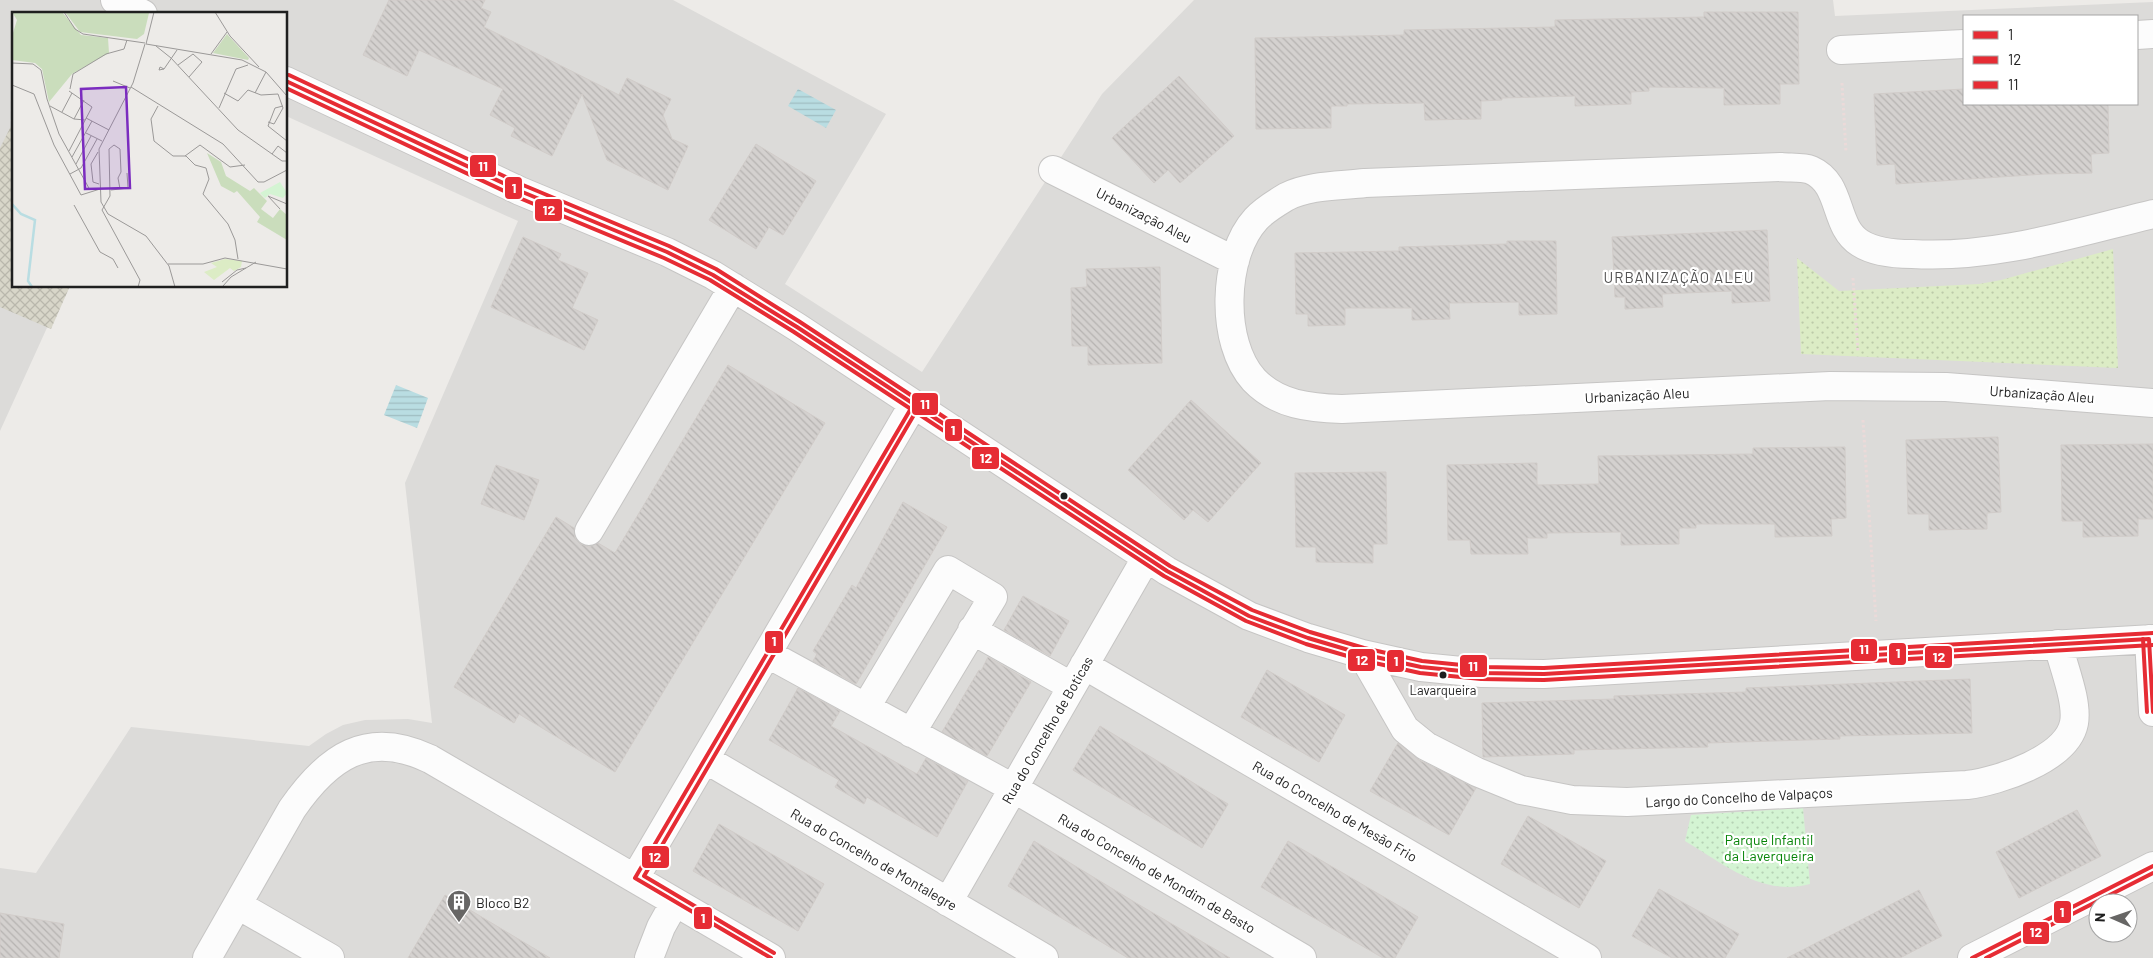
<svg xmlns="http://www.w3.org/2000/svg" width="2153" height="958" viewBox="0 0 2153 958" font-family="Barlow,sans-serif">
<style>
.residential{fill:#dcdbd9;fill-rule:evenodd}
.construction{fill:url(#construction-cross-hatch)}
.park{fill:url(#park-dots)}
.garden{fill:url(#garden-dots)}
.water{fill:url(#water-rules)}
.building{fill:url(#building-back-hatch);stroke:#d1ccc9}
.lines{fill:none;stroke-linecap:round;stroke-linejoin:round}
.minor-casing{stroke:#c6c5c4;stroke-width:30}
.path{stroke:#ebdad9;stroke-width:3;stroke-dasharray:2.5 2.5;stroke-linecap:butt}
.minor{stroke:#fcfcfc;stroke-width:28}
.bus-1-casing{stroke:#fff;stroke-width:8}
.bus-2-casing{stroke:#fff;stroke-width:8}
.bus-3-casing{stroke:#fff;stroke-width:8}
.bus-1{stroke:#e62c34;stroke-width:4}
.bus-2{stroke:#e62c34;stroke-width:4}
.bus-3{stroke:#e62c34;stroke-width:4}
.bus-dot{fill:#1f1f1f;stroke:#fff;stroke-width:2}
.labels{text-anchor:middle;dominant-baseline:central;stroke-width:4.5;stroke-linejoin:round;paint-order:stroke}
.bus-label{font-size:13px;fill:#1f1f1f;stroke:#fff}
.street-label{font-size:14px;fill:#1f1f1f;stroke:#fff}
.park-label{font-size:14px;fill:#068407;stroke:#fff}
.poi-label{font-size:14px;fill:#1f1f1f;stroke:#fff;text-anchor:start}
.neighbourhood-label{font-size:15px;letter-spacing:1px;fill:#525252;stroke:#fff}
.inset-river{fill:none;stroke:#b9dde2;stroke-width:2.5}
.inset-road{fill:none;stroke:#9b9998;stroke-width:1}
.view{fill:#7b2cbf;fill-opacity:0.15;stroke:#7b2cbf;stroke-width:2.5}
.inset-edge{fill:none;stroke:#1f1f1f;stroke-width:2.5}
.line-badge{stroke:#fff;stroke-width:2}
.badge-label{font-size:14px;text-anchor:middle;font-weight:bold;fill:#fff}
</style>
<defs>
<pattern id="construction-cross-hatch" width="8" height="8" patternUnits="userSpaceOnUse" patternTransform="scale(1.25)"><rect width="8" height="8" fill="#d8d6c9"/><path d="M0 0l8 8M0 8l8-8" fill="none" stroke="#b9b7ac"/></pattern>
<pattern id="park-dots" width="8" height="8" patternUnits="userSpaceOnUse" patternTransform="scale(1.25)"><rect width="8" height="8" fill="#d4f4d3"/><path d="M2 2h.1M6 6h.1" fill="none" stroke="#b6d1b5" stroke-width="1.8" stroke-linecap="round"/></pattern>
<pattern id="garden-dots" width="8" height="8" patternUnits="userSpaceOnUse" patternTransform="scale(1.25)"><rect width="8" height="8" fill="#dcecc5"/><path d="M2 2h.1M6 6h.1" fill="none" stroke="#bccaa9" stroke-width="1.8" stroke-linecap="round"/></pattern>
<pattern id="water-rules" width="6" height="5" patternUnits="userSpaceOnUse" patternTransform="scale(1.25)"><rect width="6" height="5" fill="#b9dde2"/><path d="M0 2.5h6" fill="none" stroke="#9fbdc1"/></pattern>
<pattern id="building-back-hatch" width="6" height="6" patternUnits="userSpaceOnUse" patternTransform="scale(1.25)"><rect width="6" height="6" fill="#d4d1cf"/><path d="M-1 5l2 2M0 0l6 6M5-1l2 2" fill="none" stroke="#b6b3b1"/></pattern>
</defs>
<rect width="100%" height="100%" fill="#edebe8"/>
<path class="residential" d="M0,0H673L886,114L785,284L922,372L1102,94L1194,0H1833L1835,16L2153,2V958H0V868L36,873L131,727L309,746L326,734L343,725L365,720L408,719L432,723L405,483L518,221L286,116V14H14V286H66L0,431ZM1964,16H2137V104H1964ZM2098,903H2128V933H2098Z"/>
<path class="construction" d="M14,120V286H70L51,329L0,307V148Z"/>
<path class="park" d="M1803,808L1810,884C1762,897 1724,864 1685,841L1691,815Z"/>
<path class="garden" d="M2113,249L2118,368L1801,354L1797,258L1839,291L1979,284L2001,280Z"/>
<path class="water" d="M798,89L836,110L826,128L788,106Z
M396,385L428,398L417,428L384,415Z"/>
<path class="building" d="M389,0H485L481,8L491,12L484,27L619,95L627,78L671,99L663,115L672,139L688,146L668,190L607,160L582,94L552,156L511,136L515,128L490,115L503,89L419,50L407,76L363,55Z
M1704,12H1798L1799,84H1780V104L1724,105V88L1649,87V91L1631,92V104L1575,106V96L1502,98V100L1481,101V119L1425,120L1424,103L1347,104V106H1331V128L1256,129L1255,38L1404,35V30L1555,27V20L1704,17Z
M1179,76L1234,136L1180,183L1168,170L1154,183L1112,138Z
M1964,89V104H2108L2109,153L2091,154L2092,173L2045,174L1896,184L1895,164L1877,165L1874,94Z
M756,144L816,181L783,235L769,227L756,249L709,220Z
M1767,230L1770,301L1732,303V291L1662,294L1663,307L1625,309V297H1615L1612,237Z
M523,237L561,254L558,260L588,273L572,308L598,320L584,350L491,307Z
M1507,241H1556L1557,314L1519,315V302L1449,303L1450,319L1412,320V308H1345V325L1308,326V314H1296L1295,253L1399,251V247L1507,244Z
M1160,267L1162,363L1088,365V346H1072L1071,288L1087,287L1086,269Z
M728,365L825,423L615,772L519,714L514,723L454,687L556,517L574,528L575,538L581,544L589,547L598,543L615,553Z
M1191,400L1261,463L1208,522L1193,510L1184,520L1128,470Z
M1998,437L2001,512L1987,513V529L1929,530V514H1908L1906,440Z
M2153,444V519H2138V536L2083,537V521H2062L2061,445Z
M1845,447L1846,518L1831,519L1832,536L1775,537V524H1696V528H1679V544L1621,545V532L1547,533V538H1527L1528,554H1471L1470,540H1448L1447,465L1537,463V485L1599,484L1598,456L1753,454V448Z
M496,465L539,480L524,520L481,504Z
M1386,472L1387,544H1373V563L1316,562V547H1296L1295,473Z
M903,502L947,527L856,684L813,661L817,654L813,651L852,585L856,588Z
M1023,596L1069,621L1050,656L1004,630Z
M988,657L1031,682L987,756L942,732L979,670L981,671Z
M1267,670L1345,715L1319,762L1241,717Z
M1970,679L1972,733L1840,736V739L1707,743L1708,747L1574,750V754L1483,757L1482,703L1614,699V696L1746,692V688Z
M798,688L840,711L831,726L917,774L926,758L968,781L937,837L867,797L864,804L835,787L839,780L769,740Z
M1100,726L1228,804L1202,848L1073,770Z
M1398,743L1419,760L1476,788L1449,835L1370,791Z
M2077,810L2101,856L2019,898L1996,852Z
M1528,816L1606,861L1579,908L1501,864Z
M719,824L824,884L798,931L693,871Z
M1034,841L1136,903L1230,958H1128L1008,886Z
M1288,841L1418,917L1395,958H1383L1261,887Z
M1659,889L1739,934L1725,958H1672L1632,936Z
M1919,890L1942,936L1900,958H1787Z
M445,895L550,958H408Z
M0,913L64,924L59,958H0Z"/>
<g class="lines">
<defs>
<path id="minor" d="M115,0L143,14
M2137,35L2153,34
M1841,50L1964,44
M286,81L520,191L667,252L713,275L797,327L1167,571L1249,616L1308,638L1362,654L1421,667L1482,673L1544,674L2153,639
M1053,170L1235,261
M2153,214C2074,233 1994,259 1912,254C1896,254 1874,252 1860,243C1833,226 1843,184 1811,170C1803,167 1790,168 1781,167L1365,183C1340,186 1309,185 1286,197C1276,203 1264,210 1256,219C1222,256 1220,343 1254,380C1278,405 1310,408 1342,409L1830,386L1946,387L2153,403
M589,531L733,287
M972,630L1071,686
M2149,639L2153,712
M768,654L1013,788L1302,958
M1362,654L1405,729L1426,746L1477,772L1521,790L1572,800L1627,802L1967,785C1999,781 2067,759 2074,723C2078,701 2063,666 2058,644
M1084,665L1587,958
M866,707L948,570L993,597L911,733
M705,759L1044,958
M635,878L913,405
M948,902L1146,558
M238,905L330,958
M207,958L292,809C328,757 367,729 430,759L771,958
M649,958L661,927L675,902
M1972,958L2153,866"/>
</defs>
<use href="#minor" class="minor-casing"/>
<path class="path" d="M1842,83L1846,152
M1853,278L1858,352
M1863,420L1876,621"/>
<use href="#minor" class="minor"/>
<defs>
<path id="bus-1" d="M286,81L520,191L667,252L713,275L797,327L1167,571L1249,616L1308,638L1362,654L1421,667L1482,673L1544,674L2149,639
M2149,639L2153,712
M635,878L913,405
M635,878L771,958
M1972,958L2153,866"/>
<path id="bus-2" d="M286,88L517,197L664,258L710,280L794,332L1164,576L1246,621L1306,644L1361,660L1420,673L1481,679L1544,680L2153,645
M2143,639L2147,712
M774,953L644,876L918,408
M1986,958L2153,873"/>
<path id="bus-3" d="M289,75L523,185L669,246L716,269L800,322L1170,566L1252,610L1310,632L1364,648L1422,661L1482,667L1544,668L2153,633"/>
</defs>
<use href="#bus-1" class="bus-1-casing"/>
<use href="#bus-2" class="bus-2-casing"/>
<use href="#bus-3" class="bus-3-casing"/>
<use href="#bus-1" class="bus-1"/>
<use href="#bus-2" class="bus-2"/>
<use href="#bus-3" class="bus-3"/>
</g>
<defs>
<symbol id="building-pin" viewBox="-11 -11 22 30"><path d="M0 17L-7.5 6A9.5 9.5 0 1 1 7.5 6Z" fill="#676665" stroke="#fff"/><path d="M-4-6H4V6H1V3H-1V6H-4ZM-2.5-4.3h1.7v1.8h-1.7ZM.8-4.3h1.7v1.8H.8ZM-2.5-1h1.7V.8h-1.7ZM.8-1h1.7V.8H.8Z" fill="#fff"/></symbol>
</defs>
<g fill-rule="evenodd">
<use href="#building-pin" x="445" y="888" width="28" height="38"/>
</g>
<g class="bus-dot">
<circle cx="1064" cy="496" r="4.5"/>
<circle cx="1443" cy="675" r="4.5"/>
</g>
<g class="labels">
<g class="bus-label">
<text x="1443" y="690">Lavarqueira</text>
</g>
<g class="street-label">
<text transform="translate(1144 215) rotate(27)">Urbanização Aleu</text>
<text transform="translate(2042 394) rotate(4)">Urbanização Aleu</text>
<text transform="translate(1637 395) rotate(-3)">Urbanização Aleu</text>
<text transform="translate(1047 730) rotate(-60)">Rua do Concelho de Boticas</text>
<text transform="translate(1739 797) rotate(-3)">Largo do Concelho de Valpaços</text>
<text transform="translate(1335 811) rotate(30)">Rua do Concelho de Mesão Frio</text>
<text transform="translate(874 859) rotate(30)">Rua do Concelho de Montalegre</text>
<text transform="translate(1157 873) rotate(30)">Rua do Concelho de Mondim de Basto</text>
</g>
<g class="park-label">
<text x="1769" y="839">Parque Infantil<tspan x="1769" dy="16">da Laverqueira</tspan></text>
</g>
<g class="poi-label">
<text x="476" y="902">Bloco B2</text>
</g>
<g class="neighbourhood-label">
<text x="1679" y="277">URBANIZAÇÃO ALEU</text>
</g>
</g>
<g transform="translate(12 12)">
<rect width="275" height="275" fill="#edebe8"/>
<path d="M213,247L230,249L229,255L222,259L218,256L202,268L192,260L205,255L199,251Z" fill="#dcecc5"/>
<path d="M0,0H50L69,23L96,26L97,41L60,62L37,90L30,57L23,51L0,48V24L5,8ZM53,0H137V1L132,22L125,27L68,20ZM215,22L237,46L236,48L201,41ZM195,141L209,150L214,164L238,179L242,176L255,189L249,197L261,206L268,197L275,203V228L245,210L248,205L225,179L222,181L209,174Z" fill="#caddbc"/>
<path d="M268,170L275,181L271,186L258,182L253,186L248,181Z" fill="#d4f4d3"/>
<path class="inset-river" d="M0,192L9,202L23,208L16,269L20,275"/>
<path class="inset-road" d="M52,0L63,17L71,22L133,31M142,0L134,32L230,48L254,60L275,84M203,0L218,24L247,55M133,32L121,71L87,137L89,190L96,202L134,224L157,254L163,275M144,34L159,46L226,118L270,149H275M199,42L215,20M0,51L21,52L29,58L35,87L47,122L78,178M166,53L181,42L190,50L177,65M152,57L147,58L148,55L152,57L165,38M101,69L118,76M0,73L22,82L42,133L69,183L88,177M119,75L211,132L246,170H252L275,158M58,77L61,62L94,42L112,37L115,28M212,81L226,89L236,78L249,83L266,82L271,96L262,112L256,110M243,81L254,60M38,94L62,107L73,108M146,94L139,107L142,129L161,144H174L183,153L194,156L197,167L191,182L216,212L223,228L226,247M271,94L263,96L256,114L275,129M207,96L224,57L236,53M50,100L60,81M74,106L97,118M62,107L72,88M74,121L90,129M57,139L80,95L57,79M86,140L79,152L81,170L87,172M260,142L266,134L275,141M173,144L188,133L218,155L233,153M60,145L80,109M64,152L79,124M58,162L69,156L85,127M108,177L106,166L109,160L108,137L102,133L97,137L98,184L90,198L128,268L126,275M99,178L116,176L115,161M62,193L88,240L101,247L106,256M268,197L256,184L275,192M156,252H191L213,246L275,257M210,270L225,258L234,256M211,274L219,265L244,250"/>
<path class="view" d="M114,75L118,176L73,177L69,77Z"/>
<rect width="275" height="275" class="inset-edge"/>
</g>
<g class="line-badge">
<rect x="469" y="154" width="28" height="24" rx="5" fill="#e62c34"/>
<rect x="504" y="176" width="19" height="24" rx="5" fill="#e62c34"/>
<rect x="534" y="198" width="29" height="24" rx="5" fill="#e62c34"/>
<rect x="911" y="392" width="28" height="24" rx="5" fill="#e62c34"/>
<rect x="944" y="418" width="19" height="24" rx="5" fill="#e62c34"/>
<rect x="971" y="446" width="29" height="24" rx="5" fill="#e62c34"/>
<rect x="764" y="630" width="20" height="24" rx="5" fill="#e62c34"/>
<rect x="1850" y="638" width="28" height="24" rx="5" fill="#e62c34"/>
<rect x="1888" y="642" width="19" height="24" rx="5" fill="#e62c34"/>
<rect x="1924" y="645" width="29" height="24" rx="5" fill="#e62c34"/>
<rect x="1347" y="648" width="29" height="24" rx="5" fill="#e62c34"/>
<rect x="1386" y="649" width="19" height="24" rx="5" fill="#e62c34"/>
<rect x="1459" y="654" width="29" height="24" rx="5" fill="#e62c34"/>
<rect x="641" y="845" width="29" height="24" rx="5" fill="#e62c34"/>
<rect x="2053" y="900" width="19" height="24" rx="5" fill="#e62c34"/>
<rect x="693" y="906" width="20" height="24" rx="5" fill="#e62c34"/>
<rect x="2022" y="921" width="28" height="24" rx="5" fill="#e62c34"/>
</g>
<g class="badge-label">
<text x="483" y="171">11</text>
<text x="514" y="193">1</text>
<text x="549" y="215">12</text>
<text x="925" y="409">11</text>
<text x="953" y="435">1</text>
<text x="986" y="463">12</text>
<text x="774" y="646">1</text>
<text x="1864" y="654">11</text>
<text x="1898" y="658">1</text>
<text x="1939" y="662">12</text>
<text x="1362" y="665">12</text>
<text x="1396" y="666">1</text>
<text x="1473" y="671">11</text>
<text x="655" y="862">12</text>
<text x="2062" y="917">1</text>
<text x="703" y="923">1</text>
<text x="2036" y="937">12</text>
</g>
<rect x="1963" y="15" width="175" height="90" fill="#ffffff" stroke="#a5a5a5"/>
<rect x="1973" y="31" width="25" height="8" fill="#e62c34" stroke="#a5a5a5"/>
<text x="2008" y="40" font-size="15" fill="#1f1f1f">1</text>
<rect x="1973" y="56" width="25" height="8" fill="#e62c34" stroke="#a5a5a5"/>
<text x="2008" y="65" font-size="15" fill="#1f1f1f">12</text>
<rect x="1973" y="81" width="25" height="8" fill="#e62c34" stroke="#a5a5a5"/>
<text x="2008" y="90" font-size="15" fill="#1f1f1f">11</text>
<g transform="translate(2113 918) rotate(272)"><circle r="24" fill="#ffffff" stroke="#a5a5a5"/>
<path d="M0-4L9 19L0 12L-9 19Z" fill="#676665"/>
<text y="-8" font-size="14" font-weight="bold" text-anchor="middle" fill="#1f1f1f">N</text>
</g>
</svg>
